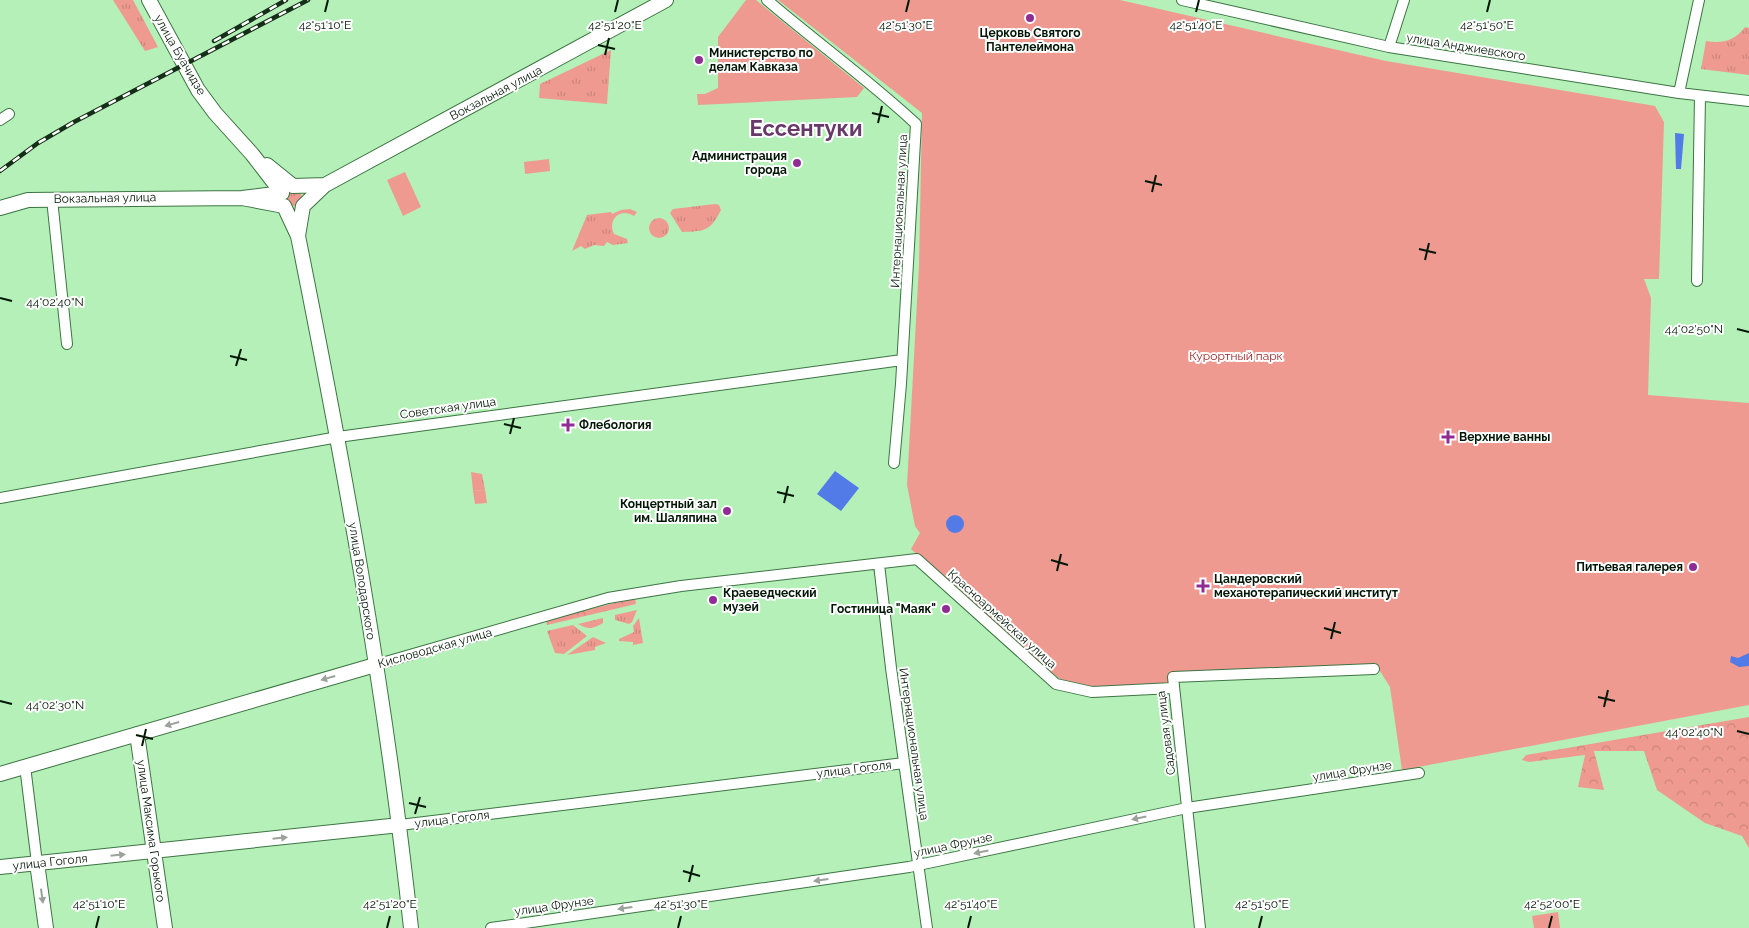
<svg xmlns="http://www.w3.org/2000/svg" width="1749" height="928" viewBox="0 0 1749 928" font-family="Raleway,sans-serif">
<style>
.grass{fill:url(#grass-tufts)}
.forest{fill:url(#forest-crowns)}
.park{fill:#ef9a91}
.water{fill:#537be8}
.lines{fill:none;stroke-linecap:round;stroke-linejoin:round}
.street-casing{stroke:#3c7442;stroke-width:12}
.secondary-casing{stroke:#3c7442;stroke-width:16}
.street{stroke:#fff;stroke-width:10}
.secondary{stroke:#fff;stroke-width:14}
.rail-casing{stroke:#152e18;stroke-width:4.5}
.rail{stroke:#fff;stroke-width:2.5;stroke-dasharray:8;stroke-linecap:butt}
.oneway{fill:#9aa29b}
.ticks{fill:none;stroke:#021705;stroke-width:2}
.poi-dot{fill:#902d95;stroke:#fff;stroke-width:2}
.labels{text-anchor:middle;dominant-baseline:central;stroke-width:4;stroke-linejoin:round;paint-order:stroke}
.poi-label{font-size:12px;font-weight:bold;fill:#021705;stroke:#fff;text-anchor:start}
.street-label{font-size:12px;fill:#021705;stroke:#fff}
.park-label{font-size:12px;fill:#971a1d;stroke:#fff}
.town-label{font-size:22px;font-weight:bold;fill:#69386a;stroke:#fff}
.ticks-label{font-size:12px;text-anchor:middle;fill:#021705;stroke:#fff;stroke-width:4;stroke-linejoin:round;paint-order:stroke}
</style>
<defs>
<pattern id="grass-tufts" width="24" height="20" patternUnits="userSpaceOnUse" patternTransform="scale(1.25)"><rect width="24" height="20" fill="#ef9a91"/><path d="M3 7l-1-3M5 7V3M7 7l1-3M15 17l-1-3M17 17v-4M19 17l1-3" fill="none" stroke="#cb847c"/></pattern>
<pattern id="forest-crowns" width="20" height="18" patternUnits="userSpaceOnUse" patternTransform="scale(1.25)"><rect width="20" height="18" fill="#ef9a91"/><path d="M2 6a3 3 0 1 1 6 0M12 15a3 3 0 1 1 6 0" fill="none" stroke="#cb847c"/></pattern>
</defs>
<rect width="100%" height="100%" fill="#b4f0b8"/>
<path class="grass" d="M113,0H133L158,47L145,51Z
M1745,27L1749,28V75L1701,69L1706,41C1721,44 1735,41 1745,27Z
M611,50L607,104L539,98L540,84Z
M286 198a8 8 0 1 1 16 0a8 8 0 1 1-16 0Z
M715,204L719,205L721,210C710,231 706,231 682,232L670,213L673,209Z
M630,209L637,212L634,216C620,207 607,220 614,234L627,239L628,243L613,245L607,242L604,246L594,245L585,249L581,246L572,251L587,215L611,212L612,214L621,210Z
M649 228a10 10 0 1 1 20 0a10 10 0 1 1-20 0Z
M471,472L482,474L485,490L473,491Z
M637,610L632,622L629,624L615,620V615Z
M603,618V623C592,629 589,630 578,624Z
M639,618L643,643L633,645V642L619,641V639L634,632L633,626Z
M573,625L587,636L564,654L555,653L547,631Z
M593,637L606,643L595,647V650L567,655Z"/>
<path class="forest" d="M635,598L636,604L547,625L546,620Z
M1749,717V848L1742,836L1705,823L1657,790L1644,751H1594L1604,790L1578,787L1585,755L1529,762L1522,760L1526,755Z"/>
<path class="park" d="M746,0H756L864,88L857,97L698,105L697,94H705L718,88V37Z
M778,0H1120L1386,61L1655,106L1664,122L1659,279H1644L1651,298L1648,395L1749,403V705L1402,770L1390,687L1380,671L1094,687L1060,679L1011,639L911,549L920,533L915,526L907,485L919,265L922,113Z
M549,159L550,171L525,174L524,162Z
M405,172L421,207L403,216L387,180Z
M485,490L487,503L475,504L473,491Z
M1558,912L1560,928H1534L1532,916Z"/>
<path class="water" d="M1675,133L1684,134L1681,169H1676Z
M835,471L859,488L841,511L817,494Z
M946 524a9 9 0 1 1 18 0a9 9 0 1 1-18 0Z
M1749,653V666L1739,667L1730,662L1731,656L1738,658Z"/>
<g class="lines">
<defs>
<path id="street" d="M767,0C816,42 869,80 916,124L901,384L894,463
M1182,0L1389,47L1679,93L1749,101
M1389,47L1404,0
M1679,93L1699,0
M0,120L9,114
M52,199L67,344
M1697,281L1700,96
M0,498L338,437L902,360
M879,564L891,668L927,928
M375,665L608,598L681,586L917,559L1056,684L1092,692L1173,688
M25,766L37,863
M400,825L904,763
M491,928L909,867L1187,808L1419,773
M1200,928L1173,677L1374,669"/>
<path id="secondary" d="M149,0L198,90L215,113L252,154L282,193
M267,165L293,186L325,185
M242,198L284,206L298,236C344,465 386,695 411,928
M0,208L28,200L242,198L282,193
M298,236L303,206L325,185L666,0
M137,734L165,928
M0,774L375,665
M37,863L46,928
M0,867L400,825"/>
</defs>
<use href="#street" class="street-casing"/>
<use href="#secondary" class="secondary-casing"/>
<use href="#street" class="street"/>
<use href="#secondary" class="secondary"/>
<defs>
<path id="rail" d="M214,41L286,0
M0,171L38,143L74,122L308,0"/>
</defs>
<use href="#rail" class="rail-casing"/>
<use href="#rail" class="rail"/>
</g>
<defs><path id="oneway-solid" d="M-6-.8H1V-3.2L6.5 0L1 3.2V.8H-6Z" transform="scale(1.25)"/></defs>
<g class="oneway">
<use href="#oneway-solid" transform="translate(328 678) rotate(164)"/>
<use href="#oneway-solid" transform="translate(172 724) rotate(164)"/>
<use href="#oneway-solid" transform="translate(1139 818) rotate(168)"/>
<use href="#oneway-solid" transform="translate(280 838) rotate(-6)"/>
<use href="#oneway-solid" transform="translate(981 852) rotate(168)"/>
<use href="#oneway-solid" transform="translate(118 855) rotate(-6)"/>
<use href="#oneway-solid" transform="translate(821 880) rotate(172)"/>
<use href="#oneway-solid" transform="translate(42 896) rotate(82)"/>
<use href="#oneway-solid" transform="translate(625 908) rotate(172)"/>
</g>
<path class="ticks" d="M325,12L328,0M615,12L618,0M906,12L909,0M1196,12L1199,0M1487,12L1490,0M598,45L615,49M605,55L609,38M872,113L889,117M878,123L882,106M1145,181L1162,185M1152,192L1156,175M1419,249L1436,253M1425,260L1429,243M0,298L12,301M1737,329L1749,332M230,356L247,360M236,366L241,349M504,424L521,428M510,434L514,418M777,492L794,496M784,503L788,486M1051,560L1068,565M1057,571L1061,554M1324,628L1341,633M1331,639L1335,622M1598,697L1615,701M0,701L12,704M1604,707L1608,690M1737,731L1749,734M136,735L153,739M142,746L146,729M409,803L426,807M415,814L420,797M683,871L700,876M689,882L693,865M96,928L99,916M387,928L390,916M678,928L681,916M968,928L971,916M1259,928L1262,916M1549,928L1552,916"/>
<g class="poi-dot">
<circle cx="1030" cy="18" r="5"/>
<circle cx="699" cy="60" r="5"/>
<circle cx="797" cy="163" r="5"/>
<path d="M565.5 417.5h5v5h5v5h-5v5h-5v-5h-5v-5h5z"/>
<path d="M1445.5 429.5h5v5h5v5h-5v5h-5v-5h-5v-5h5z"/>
<circle cx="727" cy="511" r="5"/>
<circle cx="1693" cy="567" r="5"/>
<path d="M1200.5 578.5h5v5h5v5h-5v5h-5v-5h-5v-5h5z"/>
<circle cx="713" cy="600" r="5"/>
<circle cx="946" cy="609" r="5"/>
</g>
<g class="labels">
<g class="poi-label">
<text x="1030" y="33" text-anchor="middle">Церковь Святого<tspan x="1030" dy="14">Пантелеймона</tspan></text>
<text x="709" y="53">Министерство по<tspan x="709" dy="14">делам Кавказа</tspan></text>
<text x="787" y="156" text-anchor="end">Администрация<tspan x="787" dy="14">города</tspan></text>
<text x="579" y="425">Флебология</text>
<text x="1459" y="437">Верхние ванны</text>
<text x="717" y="504" text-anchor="end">Концертный зал<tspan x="717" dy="14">им. Шаляпина</tspan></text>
<text x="1683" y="567" text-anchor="end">Питьевая галерея</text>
<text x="1214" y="579">Цандеровский<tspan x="1214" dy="14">механотерапический институт</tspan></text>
<text x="723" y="593">Краеведческий<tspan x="723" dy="14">музей</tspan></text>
<text x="936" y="609" text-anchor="end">Гостиница "Маяк"</text>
</g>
<g class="street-label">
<text transform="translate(1466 47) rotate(9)">улица Анджиевского</text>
<text transform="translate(180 55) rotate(60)">улица Буачидзе</text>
<text transform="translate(496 93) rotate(-28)">Вокзальная улица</text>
<text transform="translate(105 198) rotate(-1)">Вокзальная улица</text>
<text transform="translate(899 211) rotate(-87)">Интернациональная улица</text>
<text transform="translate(448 408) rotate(-8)">Советская улица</text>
<text transform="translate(362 581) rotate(81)">улица Володарского</text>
<text transform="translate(1002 619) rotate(42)">Красноармейская улица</text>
<text transform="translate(435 648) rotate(-16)">Кисловодская улица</text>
<text transform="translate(1166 733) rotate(-97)">Садовая улица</text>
<text transform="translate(914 744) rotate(82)">Интернациональная улица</text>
<text transform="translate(854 769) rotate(-7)">улица Гоголя</text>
<text transform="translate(1352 771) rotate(-9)">улица Фрунзе</text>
<text transform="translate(452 819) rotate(-7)">улица Гоголя</text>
<text transform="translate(151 831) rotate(82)">улица Максима Горького</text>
<text transform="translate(953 845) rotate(-12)">улица Фрунзе</text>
<text transform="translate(50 862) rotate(-6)">улица Гоголя</text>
<text transform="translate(554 906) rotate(-8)">улица Фрунзе</text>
</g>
<g class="park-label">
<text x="1236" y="356">Курортный парк</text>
</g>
<g class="town-label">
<text x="806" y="128">Ессентуки</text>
</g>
</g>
<g class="ticks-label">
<text x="325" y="29">42°51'10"E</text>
<text x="615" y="29">42°51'20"E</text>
<text x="906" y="29">42°51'30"E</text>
<text x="1196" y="29">42°51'40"E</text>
<text x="1487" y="29">42°51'50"E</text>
<text x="55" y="306">44°02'40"N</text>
<text x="1694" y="333">44°02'50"N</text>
<text x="55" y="709">44°02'30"N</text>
<text x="1694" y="736">44°02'40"N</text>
<text x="99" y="908">42°51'10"E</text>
<text x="390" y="908">42°51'20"E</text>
<text x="681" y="908">42°51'30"E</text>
<text x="971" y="908">42°51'40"E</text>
<text x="1262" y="908">42°51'50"E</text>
<text x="1552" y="908">42°52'00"E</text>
</g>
</svg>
